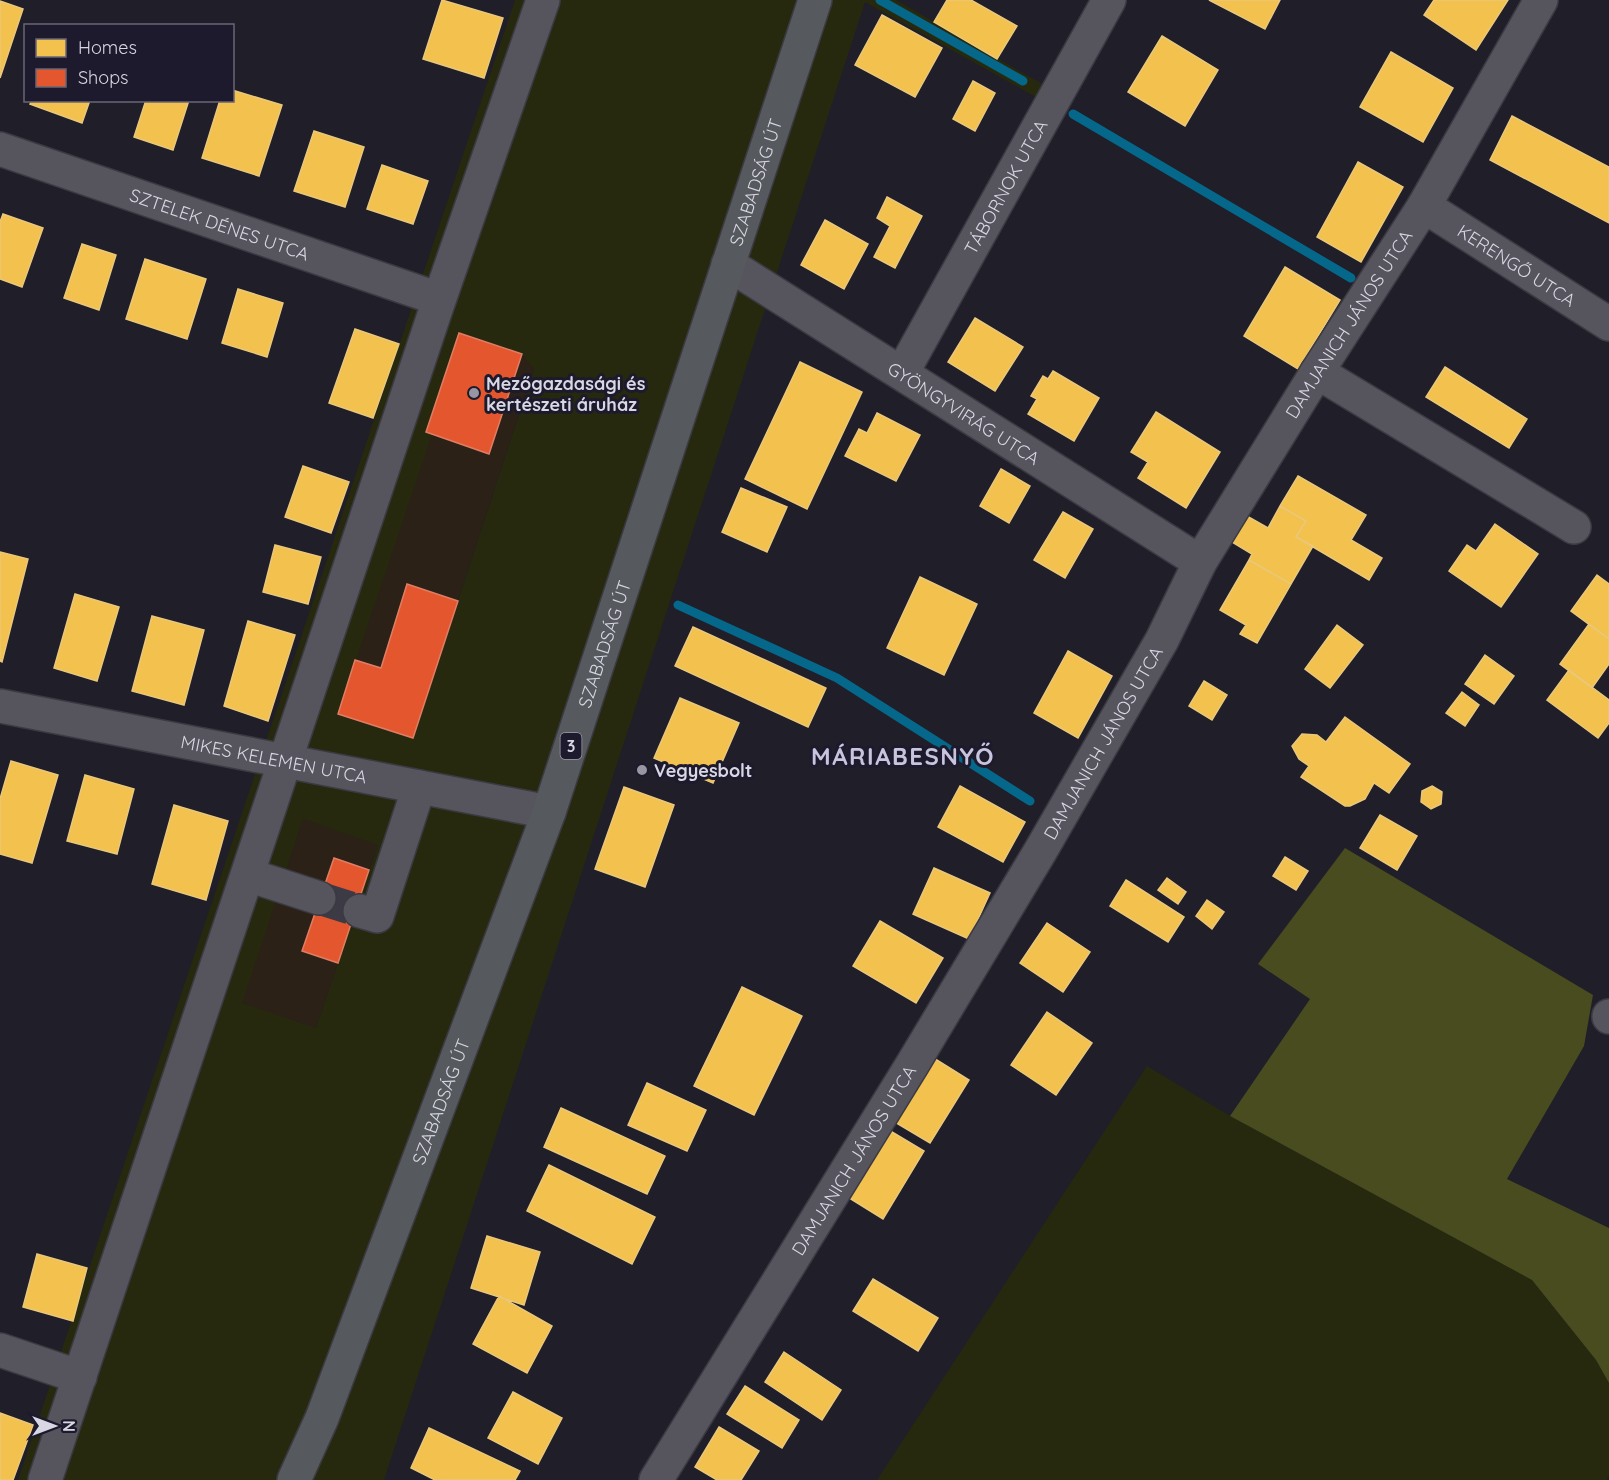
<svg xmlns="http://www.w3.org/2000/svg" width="1609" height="1480" viewBox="0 0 1609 1480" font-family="Quicksand,sans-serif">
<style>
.commercial{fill:#2c2117}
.green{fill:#27290e;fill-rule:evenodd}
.forest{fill:#484c1f}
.homes{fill:#f2c14e;stroke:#eac87b;stroke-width:1.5}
.shops{fill:#e4572e;stroke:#e07d65;stroke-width:1.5}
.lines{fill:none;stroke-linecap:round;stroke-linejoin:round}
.stream{stroke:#05678a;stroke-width:9}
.minor-tunnel{stroke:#3c3a45;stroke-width:33;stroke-dasharray:33 16;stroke-linecap:butt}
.minor-casing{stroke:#3b3a43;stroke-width:36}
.major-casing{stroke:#3b3a43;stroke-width:36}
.minor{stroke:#56545d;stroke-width:33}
.major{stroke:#56595d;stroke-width:33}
.poi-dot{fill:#9896a3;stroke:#1d1a2d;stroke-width:2}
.labels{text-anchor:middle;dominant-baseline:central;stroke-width:6;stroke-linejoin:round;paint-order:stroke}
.shield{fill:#1d1a2d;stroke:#a09ead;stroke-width:1.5}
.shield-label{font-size:16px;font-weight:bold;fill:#d8d7e4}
.street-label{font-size:18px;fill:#d8d7e4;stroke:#1d1a2d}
.poi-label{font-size:18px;font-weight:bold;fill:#d8d7e4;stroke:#1d1a2d;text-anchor:start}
.district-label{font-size:24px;font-weight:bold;letter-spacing:1.5px;fill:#c7c4dd;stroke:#1d1a2d}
</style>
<rect width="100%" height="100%" fill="#201e29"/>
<path class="commercial" d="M459,333L522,354L534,368L413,738L338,714L431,435L426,432Z
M303,819L378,844L316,1028L241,1003Z"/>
<path class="green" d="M515,0H896L1042,84L1036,97L865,2L384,1480H18ZM460,333L522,354L534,369L413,738L338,714L432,434L426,432ZM303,819L378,845L316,1028L242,1003Z
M1147,1066L1230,1116L1532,1280L1596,1360L1609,1383V1475L1607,1480H877Z"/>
<path class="forest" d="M1345,848L1593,995L1584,1046L1507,1179L1609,1228V1383L1596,1360L1532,1280L1230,1116L1310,999L1258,964Z"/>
<path class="homes" d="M442,0L503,18L484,78L423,59Z
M947,0H971L1017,26L997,59L934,22Z
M1209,0H1280L1265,29Z
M1434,0H1508L1476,50L1424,15Z
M0,1L23,9L0,78Z
M882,15L942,48L915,97L855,65Z
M1162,36L1218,70L1185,126L1128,92Z
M1391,52L1453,88L1423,142L1360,107Z
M973,81L995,93L975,131L953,119Z
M232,90L282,105L259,176L202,158L220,100H232Z
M32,100H90L82,123L30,104Z
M146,100H189L173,150L134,137Z
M1512,116L1609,167V223L1490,160Z
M314,131L364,147L345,207L294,191Z
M1358,162L1403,187L1361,262L1317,237Z
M382,165L428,181L413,224L367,209Z
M887,197L922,216L895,268L874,257L890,226L877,218Z
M3,214L43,228L22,287L0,279V222Z
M825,220L868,244L844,289L801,265Z
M82,244L116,255L99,310L64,298Z
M145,259L206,279L187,339L126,319Z
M1285,267L1340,300L1298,369L1244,336Z
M238,289L283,303L267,357L222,343Z
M975,318L1023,347L995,391L948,362Z
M355,329L399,344L373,418L329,403Z
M800,362L862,392L807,509L745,479Z
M1445,367L1527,419L1509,448L1426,397Z
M1053,371L1099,398L1074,441L1028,414L1037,399L1031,396L1043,376L1048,379Z
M1156,412L1220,452L1186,508L1138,478L1148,462L1131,452Z
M877,413L920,435L896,481L845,456L859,429L867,433Z
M303,466L349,482L331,533L285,517Z
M1001,469L1030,486L1009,523L980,506Z
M1298,476L1366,515L1351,540L1382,558L1369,580L1296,537L1306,521L1280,506Z
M741,488L787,507L767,552L722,532Z
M1280,506L1306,521L1296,537L1313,546L1291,584L1249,560L1252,554L1232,542L1247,516L1268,528Z
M1063,512L1093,529L1065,578L1034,560Z
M1495,524L1538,554L1501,607L1449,571L1467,545L1476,551Z
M275,545L321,557L308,604L263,592Z
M0,552L28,559L2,662L0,661Z
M1249,560L1291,584L1257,643L1240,634L1246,625L1220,610Z
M1597,575L1609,584V639L1571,611Z
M920,577L977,604L944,675L887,648Z
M75,594L119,607L97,681L54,668Z
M152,616L204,630L184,705L132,691Z
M248,621L295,635L268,721L224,706Z
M1589,624L1609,639V664L1592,688L1560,664Z
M1337,625L1363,645L1330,688L1305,669Z
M693,627L826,688L808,727L675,666Z
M1068,651L1112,676L1078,738L1034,713Z
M1485,655L1514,676L1494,704L1465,684Z
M1569,670L1609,700V723L1598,738L1547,700Z
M1204,681L1227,695L1212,720L1189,706Z
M1462,692L1479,705L1465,726L1446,713Z
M680,698L739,723L713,783L654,758Z
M1345,717L1410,764L1389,793L1374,783L1365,799L1350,806H1345L1301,777L1309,766L1299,759L1292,746L1302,734L1317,735L1326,742Z
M11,761L58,775L32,863L0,854V799Z
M85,775L134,789L117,854L67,841Z
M960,786L1025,822L1003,862L938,827Z
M1432,786L1442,792L1441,804L1431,809L1421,802L1422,791Z
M624,787L674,805L645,887L595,869Z
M174,805L228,821L206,900L152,884Z
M1380,815L1417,836L1397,870L1360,848Z
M1285,857L1308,871L1296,890L1273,876Z
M934,868L990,893L969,939L913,914Z
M1167,878L1186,892L1178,904L1158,890Z
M1126,880L1184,917L1168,942L1110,906Z
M1207,900L1224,912L1212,929L1196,916Z
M880,921L943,958L916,1003L853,966Z
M1047,923L1090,952L1063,992L1020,963Z
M742,987L802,1016L754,1115L694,1086Z
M1047,1012L1092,1043L1056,1095L1011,1065Z
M932,1057L969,1080L930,1143L893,1121Z
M647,1083L706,1110L687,1151L628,1125Z
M561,1108L665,1156L647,1194L544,1147Z
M887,1129L924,1151L883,1219L846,1196Z
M549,1165L655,1217L632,1264L527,1211Z
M487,1236L540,1252L524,1305L471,1288Z
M37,1254L87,1268L73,1321L23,1307Z
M873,1279L938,1318L918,1351L853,1311Z
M499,1296L552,1326L527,1373L473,1344Z
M784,1352L841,1390L822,1420L765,1382Z
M745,1386L799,1420L782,1448L727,1414Z
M513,1392L562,1418L538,1464L488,1438Z
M0,1413L33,1425L13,1480H0Z
M719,1427L759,1451L741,1480H717L695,1467Z
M429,1428L520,1471L515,1480H435L411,1468Z"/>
<path class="shops" d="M459,333L522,354L489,454L426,432Z
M407,584L458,601L413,738L338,714L355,660L381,668Z
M334,858L369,870L338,963L302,951Z"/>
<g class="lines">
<path class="stream" d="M880,0L1023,81
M1073,114L1351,278
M678,605L837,678L1030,801"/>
<path class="minor-tunnel" d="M319,898L360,911"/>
<defs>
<g id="minor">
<path id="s1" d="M0,149L439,299"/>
<path id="s2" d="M1424,206L1609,324"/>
<path id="s3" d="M728,264L1200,562"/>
<path d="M1317,372L1574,527"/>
<path id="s4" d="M902,373L1109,0"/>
<path id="s5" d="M0,706L549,812"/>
<path d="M248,875L319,898"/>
<path d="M360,911L377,916L419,787"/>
<path d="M1609,1017V1016"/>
<path d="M0,1350L80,1377"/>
<path d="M45,1480L435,312L543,0"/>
<path id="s6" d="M656,1480L912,1065L1041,850L1162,640L1200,562L1317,372L1424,206L1541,0"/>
</g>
<g id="major">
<path id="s7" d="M294,1480L322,1418L549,812L815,0"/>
</g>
</defs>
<use href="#minor" class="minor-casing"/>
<use href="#major" class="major-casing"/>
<use href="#minor" class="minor"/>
<use href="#major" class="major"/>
</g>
<g class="poi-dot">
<circle cx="474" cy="393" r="6"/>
<circle cx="642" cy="770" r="6"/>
</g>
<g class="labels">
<rect class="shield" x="560.5" y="733" width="21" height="26" rx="4.5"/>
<g class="shield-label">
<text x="571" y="746">3</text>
</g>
<g class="street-label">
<text stroke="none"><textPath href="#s7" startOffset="1378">SZABADSÁG ÚT</textPath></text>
<text stroke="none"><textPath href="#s4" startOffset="213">TÁBORNOK UTCA</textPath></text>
<text stroke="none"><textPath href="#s1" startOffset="232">SZTELEK DÉNES UTCA</textPath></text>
<text stroke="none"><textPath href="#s2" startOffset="110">KERENGŐ UTCA</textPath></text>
<text stroke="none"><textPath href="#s6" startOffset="1348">DAMJANICH JÁNOS UTCA</textPath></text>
<text stroke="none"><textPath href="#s3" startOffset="279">GYÖNGYVIRÁG UTCA</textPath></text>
<text stroke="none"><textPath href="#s7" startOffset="892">SZABADSÁG ÚT</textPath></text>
<text stroke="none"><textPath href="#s6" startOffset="862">DAMJANICH JÁNOS UTCA</textPath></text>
<text stroke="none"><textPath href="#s5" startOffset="279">MIKES KELEMEN UTCA</textPath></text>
<text stroke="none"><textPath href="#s7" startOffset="406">SZABADSÁG ÚT</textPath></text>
<text stroke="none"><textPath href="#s6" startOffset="376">DAMJANICH JÁNOS UTCA</textPath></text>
</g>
<g class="poi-label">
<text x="486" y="383">Mezőgazdasági és<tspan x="486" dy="21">kertészeti áruház</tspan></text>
<text x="654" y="770">Vegyesbolt</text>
</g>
<g class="district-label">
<text x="903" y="756">MÁRIABESNYŐ</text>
</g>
</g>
<rect x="24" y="24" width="210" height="78" fill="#1d1a2d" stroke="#686676" stroke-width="1.5"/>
<rect x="36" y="39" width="30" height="18" fill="#f2c14e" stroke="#686676" stroke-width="1.5"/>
<text x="78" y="54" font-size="18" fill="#d8d7e4">Homes</text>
<rect x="36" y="69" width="30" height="18" fill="#e4572e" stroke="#686676" stroke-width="1.5"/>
<text x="78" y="84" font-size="18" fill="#d8d7e4">Shops</text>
<g transform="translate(54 1426) rotate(90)" stroke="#1d1a2d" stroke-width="4.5" paint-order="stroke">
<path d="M0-4.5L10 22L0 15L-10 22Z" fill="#d8d7e4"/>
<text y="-9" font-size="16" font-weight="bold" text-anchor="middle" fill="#d8d7e4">N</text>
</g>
</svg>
